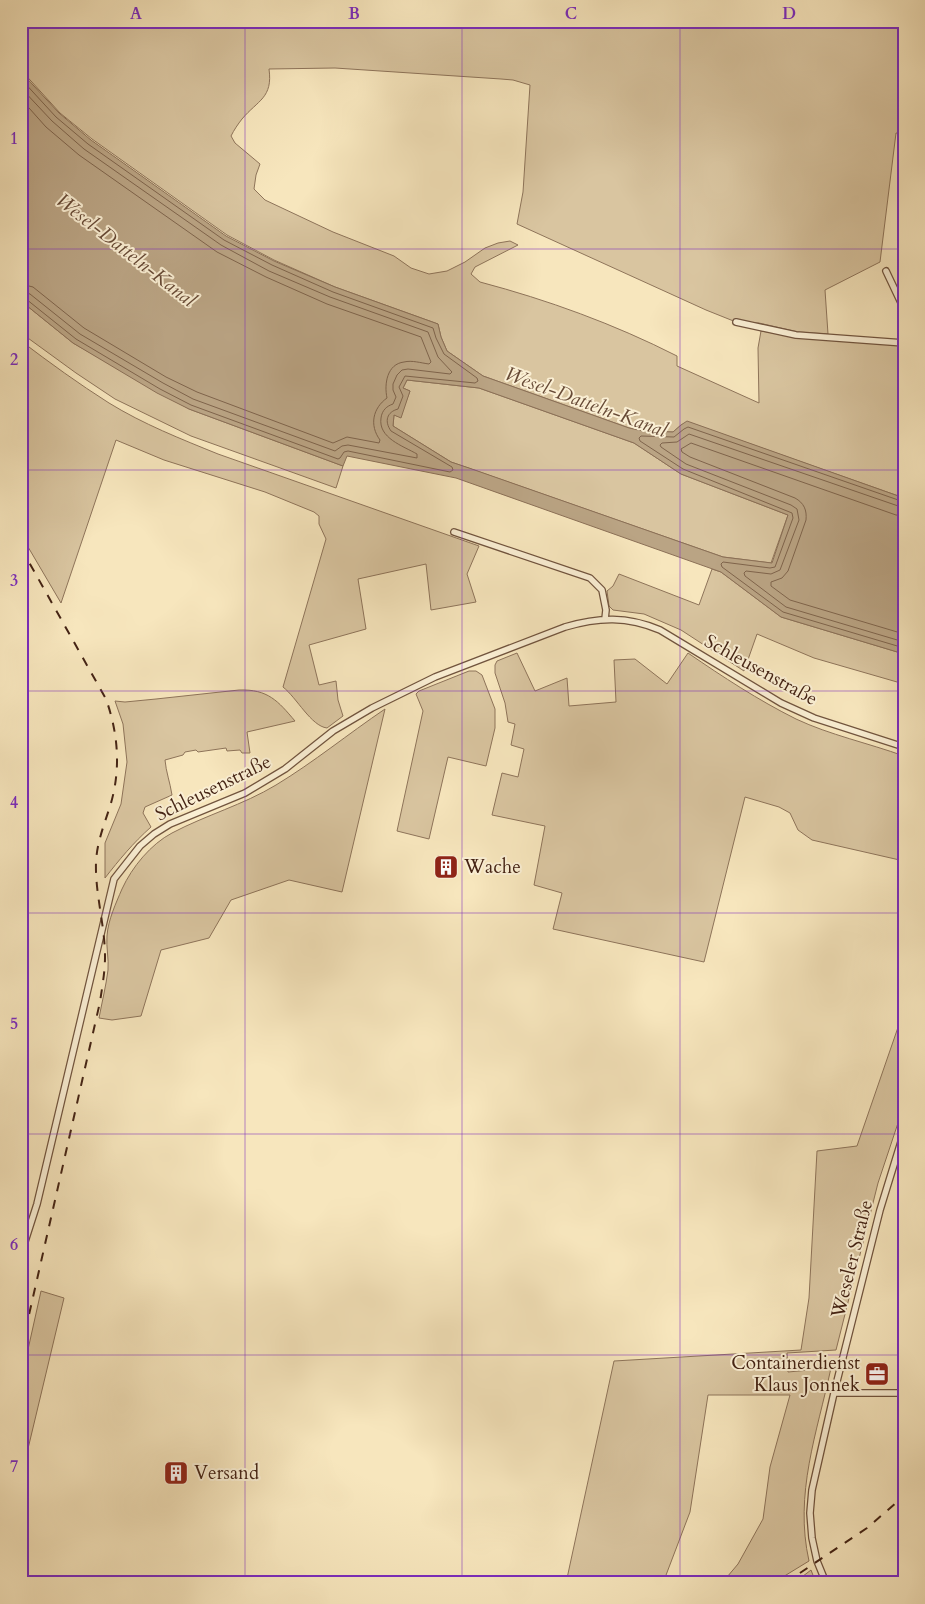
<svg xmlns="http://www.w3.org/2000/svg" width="925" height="1604" viewBox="0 0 925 1604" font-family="Cardo,serif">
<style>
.green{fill:#d9c5a0;stroke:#8e745a}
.water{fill:#baa484;stroke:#8b7057;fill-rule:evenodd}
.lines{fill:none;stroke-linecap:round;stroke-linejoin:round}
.shore{stroke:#7f644c;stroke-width:1}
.minor-casing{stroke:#71543e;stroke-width:8}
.minor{stroke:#faefd4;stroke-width:5.5}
.rail{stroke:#442314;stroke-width:2;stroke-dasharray:9 9;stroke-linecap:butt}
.grid{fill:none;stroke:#7b2cbf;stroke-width:1;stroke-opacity:0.55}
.labels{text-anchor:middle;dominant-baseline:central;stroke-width:4;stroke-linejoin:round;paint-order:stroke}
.street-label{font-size:19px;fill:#442314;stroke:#faefd4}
.poi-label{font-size:19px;fill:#442314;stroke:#faefd4;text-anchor:start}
.water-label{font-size:20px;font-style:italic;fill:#674a36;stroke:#faefd4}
.neatline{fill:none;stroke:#7b2cbf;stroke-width:2}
.grid-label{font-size:16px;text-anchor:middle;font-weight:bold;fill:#7b2cbf}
</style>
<rect width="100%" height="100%" fill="#f7e6bd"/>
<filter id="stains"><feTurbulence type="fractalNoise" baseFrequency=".004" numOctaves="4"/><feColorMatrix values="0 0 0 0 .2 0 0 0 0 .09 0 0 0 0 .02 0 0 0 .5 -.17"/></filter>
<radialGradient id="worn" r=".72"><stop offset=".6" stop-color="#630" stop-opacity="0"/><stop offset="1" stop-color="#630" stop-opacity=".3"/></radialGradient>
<path class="green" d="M21,21H363L461,28L472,25L473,21H904V134L896,133L880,262L825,290L828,334L798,332L759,323L736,322L706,310L517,224L523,192L530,85L513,80L501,79L335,68L269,69C273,98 258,100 242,119C238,124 234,130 231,136L235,143L260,164L256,175L254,189L265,200L333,232L394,256L411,268L429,274L447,271L465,262L485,248L498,243L510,241L518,245L475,267L471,274L480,282C548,300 614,324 677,356V366L759,403L758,348L761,331L791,336L904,346V498L688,422L681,425L673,432L643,431L629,428L483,376L447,351L441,337L438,324L335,287L274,260L227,235L92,139L60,113L21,70Z
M21,301L73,343L189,409L343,466L336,488L191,436L115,399L76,373L21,333Z
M21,341C50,363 79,384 109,403C143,424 181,439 218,454L479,546L467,574L476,602L431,610L426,564L358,579L366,629L309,645L319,685L336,681L338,700L343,716L327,728C311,726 297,698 283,687L326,539L319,524V516L314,512L265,492L164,460L116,440L61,603L21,535Z
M407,380L479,388L634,443L681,474L788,515L771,563L723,557L451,462L393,426L394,415L400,417L410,391L403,388Z
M712,569L721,572L781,617L904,654V684L814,658L757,634L744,671L681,630L644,614L613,610L609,606L607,591L613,586L619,574L699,605Z
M517,653L535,691L567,678L569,706L616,702L614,660L635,659L667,684L688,653C723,677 758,700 796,719C830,735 868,743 904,756V861L812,840L798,830L790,813L779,807L745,797L704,962L553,929L562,893L534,885L545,826L492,815L502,773L518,777L524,749L511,745L515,724L508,722L505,703L495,673V665L497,661Z
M469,671H476L482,675L495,709V728L486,766L448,757L429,839L397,831L423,711L416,694L419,691Z
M239,690C268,689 278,701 295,721L247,732L250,753H242L240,750L227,751L226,748L198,752L196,750L185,752L183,755L165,760C166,772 170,782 172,795L145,807L143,813L151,827C133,843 119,860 105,878V843L121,804L127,762L123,724L115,701L125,702L156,699Z
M385,709L342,892L289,880L231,900L209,938L161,950L141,1016L112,1020L99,1018C102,1002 106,986 108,970C109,959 106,947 107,936C108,920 116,903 122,889C132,867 151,844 172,833C206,815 243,805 276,785C314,762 348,734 385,709Z
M904,1010V1105L878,1183L836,1350L787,1353L788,1372L831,1368C817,1433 794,1494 809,1561L773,1583H722L738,1564L763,1519L770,1467L790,1395H708L690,1512L663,1583H566L614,1361L801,1350L809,1298L817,1151L857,1146Z
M41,1291L64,1298L21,1478V1381Z
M811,1570L816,1583H794Z"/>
<path class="water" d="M405,21H469V23L461,25Z
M21,72L59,113L91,140L226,236L274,261L335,287L438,324L441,337L447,351L483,376L629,428L643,431L673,432L681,425L687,421L904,498V654L781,617L721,572L456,478L347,456L343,466L189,409L157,393L73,343L21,301ZM407,380L479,388L634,443L681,474L788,515L772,563L723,557L469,468L451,462L393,426L394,415L401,418L410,391L403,388Z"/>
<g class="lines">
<path class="shore" d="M21,79L56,117L88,144L224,240L272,265L333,292L433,328L436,338L444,354L477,378L478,381L475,383L405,376L399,387L403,396L398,409C387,412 384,421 391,431L452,467L453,470L450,472L348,451L344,452L340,458L338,459L191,405L160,389L76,339L26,299L21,298
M21,88L52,121L84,149L221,245L269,271L330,297L428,332L438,357L452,372L450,374L408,369L402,370L397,375L393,384V390L396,397L393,404C387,406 382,410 381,418C378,438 403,446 417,454V458L348,445L342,446L335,451L193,399L163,383L80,334L30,294L21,291
M21,99L46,127L79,155L217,252L266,277L327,304L421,337L431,362L429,364C421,363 412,360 404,362C387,364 384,384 387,398C373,408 369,425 380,440L379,443L347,437L333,443L197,392L166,377L84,328L33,287L21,284
M904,502L688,427L684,429L674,437L641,436L639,438L640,441L683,469L792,513L793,518L775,567L770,568L723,562L721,564L722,567L783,612L904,648
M904,508L689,434L677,442L662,443L660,445L661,447L686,464L791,505L797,509L799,520L780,570L771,574L746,571L744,573L745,576L786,607L904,642
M904,516L896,515L691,443L681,449L682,452L690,457L795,498C804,503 807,510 806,520L788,571L782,578L771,582V586L790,600L904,634"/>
<defs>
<path id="minor" d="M886,271L904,309
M736,322L796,335L904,343
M454,532L590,578L602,590L606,610L605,619
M21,1254L37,1204L114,879L140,846L154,834L170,824L245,793L285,769L333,731L372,708L435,677L565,627C599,617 627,616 660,630L781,703L814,718L904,747
M834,1393H904
M826,1583L817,1561L812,1538L810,1513L812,1490L834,1393L880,1210L904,1132"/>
</defs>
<use href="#minor" class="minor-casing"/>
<use href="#minor" class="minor"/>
<path class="rail" d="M21,548L106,699C118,733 121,768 111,803C105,823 97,841 96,862C95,894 105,925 105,957C105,972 102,988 100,1002L21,1350
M785,1583L867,1528L904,1496"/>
</g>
<path class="grid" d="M245,21V1583M462,21V1583M680,21V1583M21,249H904M21,470H904M21,691H904M21,913H904M21,1134H904M21,1355H904"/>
<defs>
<symbol id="building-square" viewBox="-11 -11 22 22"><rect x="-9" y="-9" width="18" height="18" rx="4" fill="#8f2418" stroke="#faefd4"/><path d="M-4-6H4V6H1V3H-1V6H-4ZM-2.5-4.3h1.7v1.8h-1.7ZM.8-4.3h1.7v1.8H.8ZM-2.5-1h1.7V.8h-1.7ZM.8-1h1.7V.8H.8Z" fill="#fff"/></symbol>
<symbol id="office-square" viewBox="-11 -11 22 22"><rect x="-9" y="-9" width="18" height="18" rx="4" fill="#8f2418" stroke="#faefd4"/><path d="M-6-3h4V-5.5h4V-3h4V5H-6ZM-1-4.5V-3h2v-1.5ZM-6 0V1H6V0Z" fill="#fff"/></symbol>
</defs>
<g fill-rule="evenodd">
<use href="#building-square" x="432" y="853" width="28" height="28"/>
<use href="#office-square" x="863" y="1360" width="28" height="28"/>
<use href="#building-square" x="162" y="1459" width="28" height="28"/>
</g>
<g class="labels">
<g class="street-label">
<text transform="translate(761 670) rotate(29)">Schleusenstraße</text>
<text transform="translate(213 788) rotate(-26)">Schleusenstraße</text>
<text transform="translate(852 1259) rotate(-76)">Weseler Straße</text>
</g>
<g class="poi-label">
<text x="464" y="867">Wache</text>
<text x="860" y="1363" text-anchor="end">Containerdienst<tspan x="860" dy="22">Klaus Jonnek</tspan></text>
<text x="194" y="1473">Versand</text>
</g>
<g class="water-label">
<text transform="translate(126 250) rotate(38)">Wesel-Datteln-Kanal</text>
<text transform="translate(586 402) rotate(20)">Wesel-Datteln-Kanal</text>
</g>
</g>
<rect width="925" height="1604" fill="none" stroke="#f7e6bd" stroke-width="55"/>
<rect x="28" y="28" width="870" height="1548" class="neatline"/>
<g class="grid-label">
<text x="136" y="19">A</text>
<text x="354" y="19">B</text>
<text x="571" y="19">C</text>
<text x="789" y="19">D</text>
<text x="14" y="144">1</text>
<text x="14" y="365">2</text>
<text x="14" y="586">3</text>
<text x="14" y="808">4</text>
<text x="14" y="1029">5</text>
<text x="14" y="1250">6</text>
<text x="14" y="1472">7</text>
</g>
<rect width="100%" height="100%" filter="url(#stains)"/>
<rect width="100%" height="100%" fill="url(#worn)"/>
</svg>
